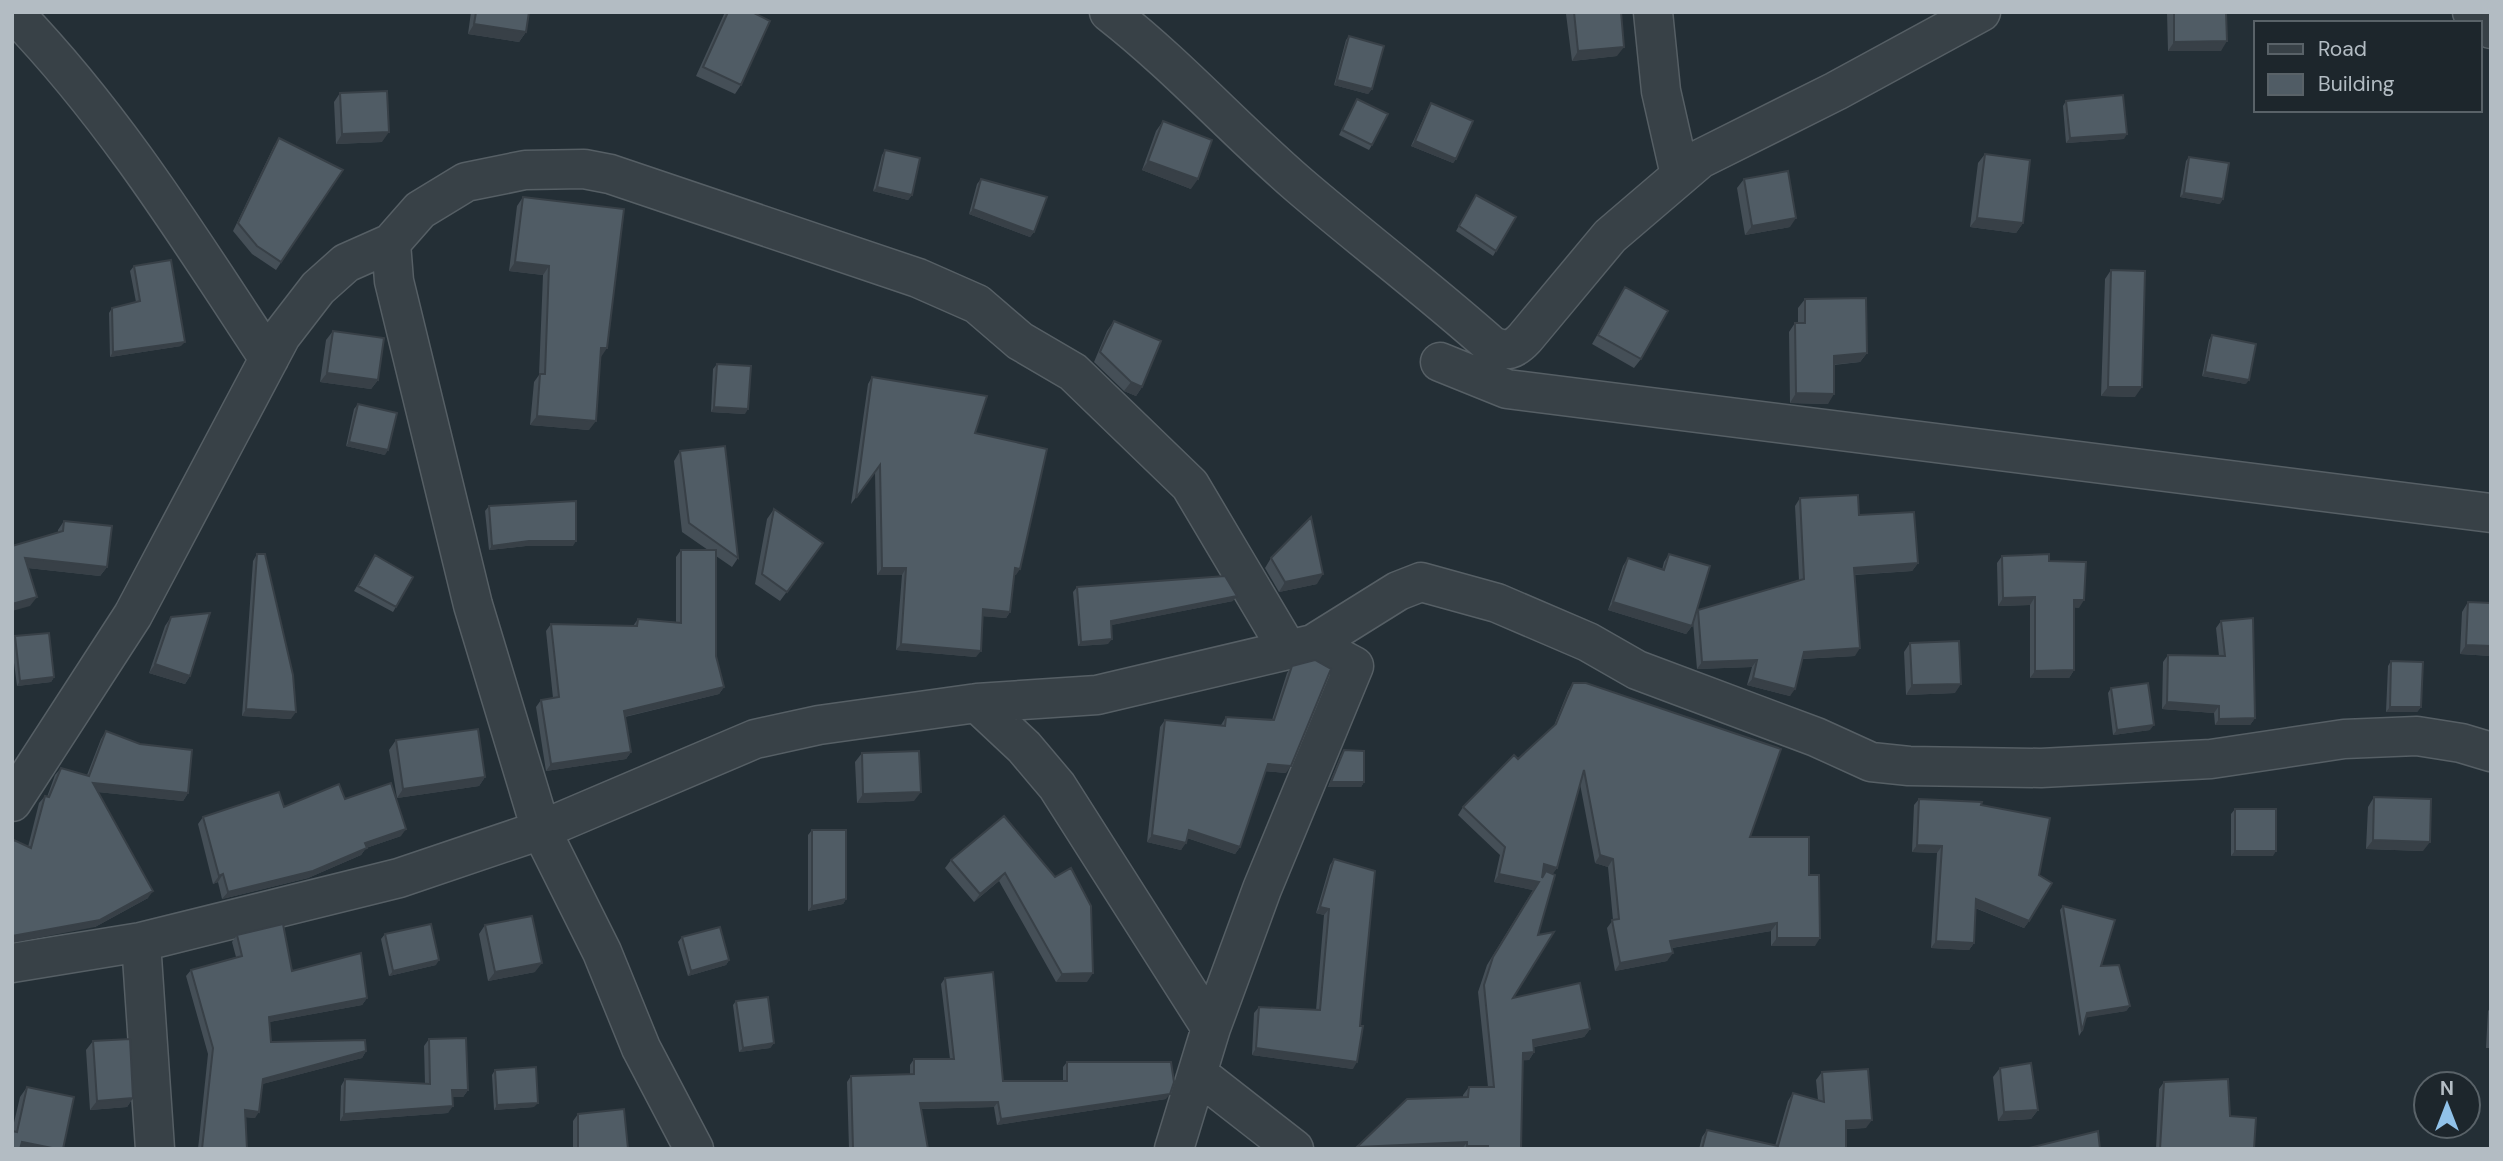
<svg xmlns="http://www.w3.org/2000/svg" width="2503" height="1161" viewBox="0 0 2503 1161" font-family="'DM Sans',sans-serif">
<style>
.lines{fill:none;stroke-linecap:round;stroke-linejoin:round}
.minor-casing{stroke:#565f65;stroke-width:41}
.minor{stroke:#384147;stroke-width:38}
.wall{fill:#454f57}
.shaded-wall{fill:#384047}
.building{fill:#505c65;stroke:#384047;stroke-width:2}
</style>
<rect width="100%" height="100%" fill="#242f36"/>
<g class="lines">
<defs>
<path id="minor" d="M13,12C114,116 190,239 269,359
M1109,12C1177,65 1234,129 1299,185C1363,240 1429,290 1492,346C1507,352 1514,350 1525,338L1610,236L1700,159L1836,91L1981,12
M1653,12L1661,91L1680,175
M2472,12L2491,29
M391,243L394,281L473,605L541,830L602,952L641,1048L694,1149
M1440,362L1507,389L2491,513
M977,703L1024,747L1057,786L1211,1028L1174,1149
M12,802L133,615L281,336L318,288L346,263L391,243L420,210L466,182L525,170L584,169L610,174L918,278L977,304L1020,341L1073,372L1190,485L1288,650
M141,942L155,1149
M12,963L141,942L399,878L541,830L755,739L819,725L977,703L1097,695L1313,644L1398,591L1421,582L1497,603L1588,642L1637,670L1816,737L1871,762L1909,766L2041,768L2211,759L2344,739L2417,736L2461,743L2491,752
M1211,1028L1262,889L1354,666L1313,644
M1198,1074L1294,1149"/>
</defs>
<use href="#minor" class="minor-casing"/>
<use href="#minor" class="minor"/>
</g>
<path class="wall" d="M471,12H529L526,32L519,42L468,34Z
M725,12H752L741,85L735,94L696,76Z
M1568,12H1621L1617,56L1572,61L1566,14Z
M2167,12H2226L2221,51H2168Z
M1349,36L1372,89L1368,94L1334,85L1346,40Z
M340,93L382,142L336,144L334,102Z
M1357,99L1372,145L1369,150L1339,135Z
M2066,101L2124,139L2066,143L2063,106Z
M1431,103L1456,159L1453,163L1411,146L1428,108Z
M1163,121L1191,189L1142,170L1156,131Z
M279,138L343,170L276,270L252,254L233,231L274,146Z
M885,150L912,195L908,200L873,191L882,155Z
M1985,154L2023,223L2016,233L1970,227L1978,163Z
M2189,157L2220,204L2180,197L2186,161Z
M981,179L1034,232L1030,237L969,214L977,184Z
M1744,179L1790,227L1745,235L1737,188Z
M1476,195L1496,251L1493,256L1456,231Z
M523,197L601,357L589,430L530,425L534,382L539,375L543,275L509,271L517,206Z
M134,266L181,346L110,357L109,313L112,308L136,302L130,271Z
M2111,270L2135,397L2101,396L2105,279Z
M1625,287L1641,359L1634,368L1592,344Z
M1805,299L1867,353L1860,362L1834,365L1828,404L1790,403L1789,332L1795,323H1798V308Z
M1114,321L1142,387L1136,396L1124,391L1094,362L1107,331Z
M333,331L378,380L371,389L320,382L326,340Z
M2212,335L2246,384L2202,376L2209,340Z
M717,364L745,414L711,412L713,369Z
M872,377L975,433L1016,575H1014L1010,612L1006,618L983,616L976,657L896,650L902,575H877L875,472L851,504L868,384Z
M358,404L385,455L346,446L354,409Z
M680,451L738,558L732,567L716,556V656L724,687L719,694L625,717L631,752L626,759L546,771L536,707L541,700L553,698L546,631L551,624L633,626L638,619L676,622V557L681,550H708L682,532L674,461Z
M1800,498L1859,515L1918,563L1912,571L1855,575V656L1802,659L1790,696L1747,685L1752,667L1697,669L1693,622L1692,626L1686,634L1608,610L1623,566L1628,558L1662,570L1664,562L1669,554L1696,613L1698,610L1799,580L1795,506Z
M489,506L573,546H526L489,550L485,511Z
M774,509L823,543L780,601L755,584L767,519Z
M64,521L107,567L100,576L28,568L30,606L12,546L58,533V530Z
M257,554L291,719L242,716L253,561Z
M375,555L396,607L393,612L354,591Z
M2002,556L2049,561L2079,608L2074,607V670L2069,678H2030V605L1998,606L1997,563Z
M1271,558L1317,584L1279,592L1265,568Z
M1077,587L1233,601L1111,625L1108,644L1078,646L1073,592Z
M2468,602L2491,656L2460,654L2462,612Z
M171,617L190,676L185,684L149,673L165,626Z
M2221,621L2255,718L2250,725H2215L2214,713L2162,709L2163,662L2168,655L2219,656L2216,628Z
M15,636L54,677L51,682L17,686L12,647V640Z
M1910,643L1955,693L1906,695L1904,652Z
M2391,661L2421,707L2417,712H2386L2388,666Z
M1292,666L1286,773L1265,771L1240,847L1235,854L1187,838L1181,850L1147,842L1160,727L1165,720L1221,725L1226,717L1272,720L1287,673Z
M1573,683L1750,837L1809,875L1815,946H1771V931L1672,948L1667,961L1615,971L1607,928L1613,920L1608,867L1595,863L1580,784L1557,868L1552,874L1513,998L1590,1029L1584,1037L1534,1047V1052L1529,1060H1523L1521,1149H1356L1463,1098V1095L1469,1087H1488L1478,992L1487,965L1533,890L1494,882L1500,855L1458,815L1463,807L1553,728L1568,691Z
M2111,688L2150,730L2113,735L2108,693Z
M106,731L188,793L183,801L98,792L148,898L95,927L28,847L39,803L45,796L47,797L55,775L61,768L87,775L101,739Z
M396,740L485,777L479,786L397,798L389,750Z
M1344,750L1364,782L1361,787H1328L1341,755Z
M862,753L914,801L857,803L855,762Z
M2374,797L2423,851L2366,849L2368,807Z
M345,799L401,836L366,848L361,855L308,878L222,899L218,882L213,884L198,824L203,817Z
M1919,799L1981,805L2029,921L2024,928L1975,908L1974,943L1969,950L1931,948L1937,853L1912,852L1914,805Z
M2235,809L2273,856H2231V814Z
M812,830L846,899L843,904L808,911V835Z
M1334,859L1353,1069L1252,1055L1254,1013L1259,1007L1316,1010L1324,915L1316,913L1330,865Z
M951,860L1055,877L1087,982H1056L999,881L974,902L945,868Z
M2063,906L2101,966L2130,1006L2126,1011L2086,1017L2082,1031L2079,1036L2060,910Z
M485,925L535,972L488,981L479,934Z
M385,934L436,965L389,976L381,939Z
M237,935L292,971L367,998L362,1005L269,1022L271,1042L366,1051L362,1058L262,1084L255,1118L246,1117L247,1149H198L208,1054L186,976L191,970L236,957L232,942Z
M682,937L729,960L726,965L688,976L678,942Z
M945,978L1003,1081H1063V1067L1067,1062L1166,1099L997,1125L994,1107L921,1109L928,1149H849L847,1082L851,1076L910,1074V1065L914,1059H950L941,984Z
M736,1001L774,1043L770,1048L739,1052L733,1005Z
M2491,1007V1048H2486L2488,1011Z
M429,1039L468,1090L463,1097H452L448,1113L340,1121L341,1086L345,1079L425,1084L424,1046Z
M93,1041L133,1098L127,1107L90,1110L86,1050Z
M2000,1068L2038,1110L2031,1119L1998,1121L1993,1077Z
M495,1070L534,1107L494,1110L492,1075Z
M1822,1072L1866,1128L1846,1129V1149H1699L1702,1137L1707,1130L1775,1146L1788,1101L1793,1093L1818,1100L1816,1080Z
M2164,1082L2230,1116L2254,1149H2156L2159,1089Z
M27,1087L63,1149L12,1131L20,1097Z
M578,1114L628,1149H573V1121Z"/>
<path class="shaded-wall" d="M1741,12H1778L1777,14H1740Z
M474,24L526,32L519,42L468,34Z
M2227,41L2221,51H2168L2174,42Z
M1624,47L1617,56L1572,61L1578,51Z
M1337,80L1372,89L1368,94L1334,85Z
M389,132L382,142L336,144L342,134Z
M2127,134L2124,139L2066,143L2070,138Z
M1415,141L1456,159L1453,163L1411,146Z
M1148,161L1198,179L1191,189L1142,170Z
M877,187L912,195L908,200L873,191Z
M2184,193L2223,199L2220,204L2180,197Z
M973,209L1034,232L1030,237L969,214Z
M1796,218L1790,227L1745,235L1752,226Z
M1977,218L2023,223L2016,233L1970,227Z
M515,262L549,266L543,275L509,271Z
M185,342L181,346L110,357L113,352Z
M601,348H607L601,357Z
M1867,353L1860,362L1828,365L1834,356Z
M2205,372L2249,380L2246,384L2202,376Z
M327,373L378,380L371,389L320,382Z
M1131,382L1142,387L1136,396L1124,391Z
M2108,387H2142L2135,397L2101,396Z
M1796,393L1834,394L1828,404L1790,403Z
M714,407L748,409L745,414L711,412Z
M537,416L596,421L589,430L530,425Z
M349,442L388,450L385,455L346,446Z
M529,541H576L573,546H526L489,550L492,546Z
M25,558L107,567L100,576L19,567Z
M1918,563L1912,571L1849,575L1854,568Z
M882,568H906L902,575H877Z
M1015,568L1020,569L1016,575H1010Z
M1323,574L1317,584L1279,592L1285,582Z
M1237,596L1233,601L1107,626L1111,621Z
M37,597L30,606L12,611V604Z
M2035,597L2030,605L1998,606L2003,598Z
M2074,600H2084L2079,608L2069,607Z
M1613,602L1692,626L1686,634L1608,610Z
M983,609L1010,612L1006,618L979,616Z
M1112,639L1108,644L1078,646L1081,642Z
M901,644L981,651L976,657L896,650Z
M2466,645L2491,646V656L2460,654Z
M1860,648L1855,656L1799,659L1804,652Z
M1757,660L1752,667L1697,669L1702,662Z
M155,664L190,676L185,684L149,673Z
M2074,670L2069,678H2030L2035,671Z
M54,677L51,682L17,686L20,681Z
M1753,678L1795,689L1790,696L1747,685Z
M1961,684L1955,693L1906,695L1912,685Z
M724,687L719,694L619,718L624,711Z
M2167,702L2219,706L2214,713L2162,709Z
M2390,707H2421L2417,712H2386Z
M246,709L296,712L291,719L242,716Z
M2255,718L2250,725H2215L2219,719Z
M2154,725L2150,730L2113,735L2117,730Z
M631,752L626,759L546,771L551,764Z
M1268,764L1291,766L1286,773L1263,771Z
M485,777L479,786L397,798L403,789Z
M1331,782H1364L1361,787H1328Z
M93,783L188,793L183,801L88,791Z
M921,792L914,801L857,803L863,794Z
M406,829L401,836L366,848L361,855L308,878L222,899L228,892Z
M1189,830L1240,847L1235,854L1184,837Z
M1152,835L1186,843L1181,850L1147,842Z
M2373,840L2430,842L2423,851L2366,849Z
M1917,845L1942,846L1937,853L1912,852Z
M2235,851H2276L2273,856H2231Z
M1600,855L1613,859L1608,867L1595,863Z
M1544,864L1557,868L1551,876L1539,872Z
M1005,873L999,881L974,902L980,894Z
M223,874L218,882L213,884L219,876Z
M1499,874L1539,882L1533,890L1494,882Z
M153,891L148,898L95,927L12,943V936Z
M846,899L843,904L808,911L812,906Z
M1976,899L2029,921L2024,928L1971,906Z
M1320,907L1329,909L1324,915L1316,913Z
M1777,923L1771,931L1665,949L1670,941Z
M1777,938H1820L1815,946H1771Z
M1936,941L1974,943L1969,950L1931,948Z
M1673,953L1667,961L1615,971L1620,963Z
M439,960L436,965L389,976L393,971Z
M729,960L726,965L688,976L691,971Z
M542,963L535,972L488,981L495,972Z
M1093,973L1087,982H1056L1062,974Z
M367,998L362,1005L264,1023L269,1017Z
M2130,1006L2126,1011L2084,1018L2087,1013Z
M1590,1029L1584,1037L1527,1048L1533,1040Z
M774,1043L770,1048L739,1052L743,1048Z
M1256,1048L1357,1062L1353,1069L1252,1055Z
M366,1051L362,1058L259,1085L263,1079Z
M1534,1052L1529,1060L1517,1061L1523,1053Z
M452,1090H468L463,1097H448Z
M1170,1094L1166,1099L997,1125L1001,1119Z
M133,1098L127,1107L90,1110L97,1101Z
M998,1102L994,1107L916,1109L920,1103Z
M538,1103L534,1107L494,1110L497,1105Z
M453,1106L448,1113L340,1121L344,1114Z
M245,1110L259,1112L255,1118L241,1117Z
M2038,1110L2031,1119L1998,1121L2004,1112Z
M1872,1120L1866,1128L1840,1129L1846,1121Z
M22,1142L57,1149H17Z
M1467,1142L1462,1149H1356L1357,1147Z
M1467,1146H1488L1487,1149H1465Z"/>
<path class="building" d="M476,12H529L526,32L474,24Z
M728,12H752L770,21L741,85L703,67Z
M1574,12H1621L1624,47L1578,51Z
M2174,12H2226L2227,41L2174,42Z
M1349,36L1384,46L1372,89L1337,80Z
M387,91L389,132L342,134L340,93Z
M2123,95L2127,134L2070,138L2066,101Z
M1357,99L1388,114L1372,145L1342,130Z
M1431,103L1473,121L1456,159L1415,141Z
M1163,121L1212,140L1198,179L1148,161Z
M279,138L343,170L281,262L257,246L238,223Z
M885,150L920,158L912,195L877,187Z
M1985,154L2030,160L2023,223L1977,218Z
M2189,157L2229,163L2223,199L2184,193Z
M1788,171L1796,218L1752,226L1744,179Z
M981,179L1047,197L1034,232L973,209Z
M1476,195L1516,217L1496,251L1459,226Z
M523,197L624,209L607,348H601L596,421L537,416L540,374H545L549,266L515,262Z
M171,260L185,342L113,352L112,308L140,301L134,266Z
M2111,270L2145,271L2142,387H2108Z
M1625,287L1668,311L1641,359L1598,335Z
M1866,298L1867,353L1834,356V394L1796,393L1795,323H1805V299Z
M1114,321L1161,341L1142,387L1131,382L1100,352Z
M333,331L384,338L378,380L327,373Z
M2212,335L2256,344L2249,380L2205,372Z
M717,364L751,366L748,409L714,407Z
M872,377L987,396L975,433L1047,449L1020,569L1015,568L1010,612L983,609L981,651L901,644L906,568H882L880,465L856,498Z
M358,404L397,413L388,450L349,442Z
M725,446L738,558L689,523L680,451Z
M1858,495L1859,515L1914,512L1918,563L1854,568L1860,648L1804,652L1795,689L1753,678L1757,660L1702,662L1698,610L1804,579L1800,498Z
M576,501V541H529L492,546L489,506Z
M774,509L823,543L787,592L762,574Z
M1311,517L1323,574L1285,582L1271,558Z
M64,521L112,526L107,567L25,558L37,597L12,604V546L63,531Z
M681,550H716V656L724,687L624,711L631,752L551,764L541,700L559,697L551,624L637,626L638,619L681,623Z
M257,554H265L293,675L296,712L246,709Z
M1669,554L1710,566L1692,626L1613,602L1628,558L1664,570Z
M2049,554V561L2086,562L2084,600H2074V670L2035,671V597L2003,598L2002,556Z
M375,555L413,577L396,607L358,586Z
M1225,576L1237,596L1111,621L1112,639L1081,642L1077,587Z
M2468,602L2491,603V646L2466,645Z
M210,613L190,676L155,664L171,617Z
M2253,618L2255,718L2219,719V706L2167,702L2168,655L2225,656L2221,621Z
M49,633L54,677L20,681L15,636Z
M1959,641L1961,684L1912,685L1910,643Z
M1315,660L1331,669L1291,766L1268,764L1240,847L1189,830L1186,843L1152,835L1165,720L1225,726L1226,717L1274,720L1292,666Z
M2391,661L2423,662L2421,707H2390Z
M1573,683H1586L1781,749L1750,837H1809V875H1819L1820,938H1777V923L1670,941L1673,953L1620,963L1612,920L1619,919L1613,859L1600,855L1584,770L1557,868L1544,864L1542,878L1546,871L1555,875L1538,935L1554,932L1513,998L1580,983L1590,1029L1533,1040L1534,1052L1523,1053L1521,1149H1488V1146H1467V1142L1357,1147L1407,1099L1468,1097L1469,1087H1494L1484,985L1493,957L1539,882L1499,874L1505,847L1463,807L1514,755L1518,759L1556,724Z
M2148,683L2154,725L2117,730L2111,688Z
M478,729L485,777L403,789L396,740Z
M106,731L140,744L192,750L188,793L93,783L153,891L100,920L12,936V844L14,840L31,848L45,796L49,797L61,768L89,776Z
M1344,750L1364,751V782H1331Z
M919,751L921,792L863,794L862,753Z
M391,783L406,829L365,843L367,848L313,871L228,892L223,874L219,876L203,817L279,792L284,807L339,784L345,799Z
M2374,797L2431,799L2430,842L2373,840Z
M1919,799L1982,802L1981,805L2050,818L2039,875L2052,883L2029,921L1976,899L1974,943L1936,941L1942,846L1917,845Z
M2235,809H2276V851H2235Z
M1004,816L1055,877L1071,868L1091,906L1093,973L1062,974L1005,873L980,894L951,860Z
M812,830H846V899L812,906Z
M1334,859L1375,871L1360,1026H1363L1357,1062L1256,1048L1259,1007L1320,1010L1329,909L1320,907Z
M2063,906L2115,920L2101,966L2119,965L2130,1006L2087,1013L2082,1031Z
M532,916L542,963L495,972L485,925Z
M283,924L292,971L361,953L367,998L269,1017L271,1042L365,1040L366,1051L263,1079L259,1112L245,1110L247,1149H202L213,1048L191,970L242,956L237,935Z
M431,924L439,960L393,971L385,934Z
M720,927L729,960L691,971L682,937Z
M993,972L1003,1081H1067V1062H1171L1174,1082L1170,1094L1001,1119L998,1102L920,1103L928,1149H853L851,1076L914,1074V1059H954L945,978Z
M768,997L774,1043L743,1048L736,1001Z
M466,1038L468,1090H452L453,1106L344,1114L345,1079L430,1084L429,1039Z
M130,1039L133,1098L97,1101L93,1041Z
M2031,1063L2038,1110L2004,1112L2000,1068Z
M536,1067L538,1103L497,1105L495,1070Z
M1868,1069L1872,1120L1846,1121V1149H1702L1707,1130L1778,1146L1793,1093L1824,1102L1822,1072Z
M2228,1079L2230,1116L2256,1118L2254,1149H2160L2164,1082Z
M27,1087L74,1097L63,1149H57L22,1142L20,1149H12V1131L17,1132Z
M624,1109L628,1149H578V1114Z
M2098,1131L2100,1149H2025Z"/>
<rect width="2503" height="1161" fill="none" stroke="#b3bcc3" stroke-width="28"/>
<rect x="2254" y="21" width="228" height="91" fill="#1d262c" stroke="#596268" stroke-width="2"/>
<rect x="2268" y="44" width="35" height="10" fill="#384147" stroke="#596268" stroke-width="2"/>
<text x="2318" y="56" font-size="21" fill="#b3bcc3">Road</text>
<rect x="2268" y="74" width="35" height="21" fill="#505c65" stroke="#596268" stroke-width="2"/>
<text x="2318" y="91" font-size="21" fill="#b3bcc3">Building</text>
<g transform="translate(2447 1105)"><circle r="33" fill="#1d262c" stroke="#596268" stroke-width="2"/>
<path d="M0-5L12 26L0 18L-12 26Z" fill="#91c2e9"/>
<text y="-10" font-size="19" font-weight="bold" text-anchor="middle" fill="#b3bcc3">N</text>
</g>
</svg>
